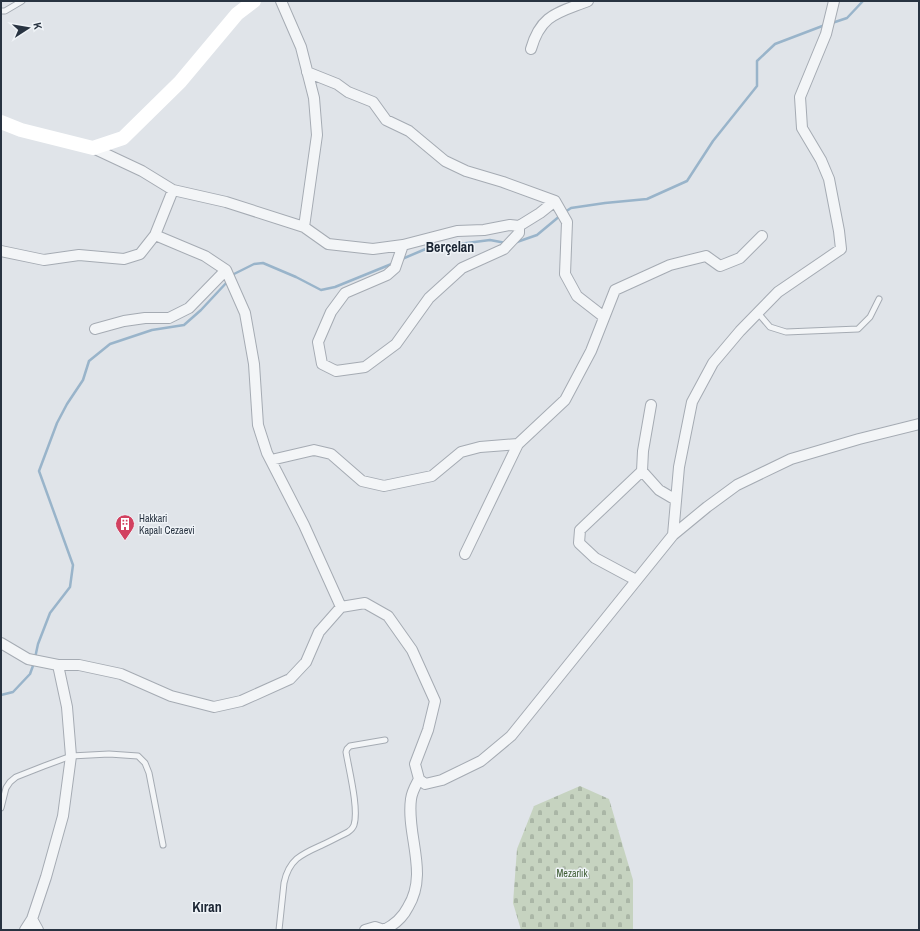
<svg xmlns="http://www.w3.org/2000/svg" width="920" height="931" viewBox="0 0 920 931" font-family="'Archivo Narrow',sans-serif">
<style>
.cemetery{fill:url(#cemetery-stones)}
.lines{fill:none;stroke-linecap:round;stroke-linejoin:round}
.stream{stroke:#99b4ca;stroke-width:2.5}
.service-casing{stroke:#a5abb3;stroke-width:7}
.minor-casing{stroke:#a5abb3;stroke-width:12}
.service{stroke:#f3f5f7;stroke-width:5}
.minor{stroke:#f3f5f7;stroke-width:10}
.secondary{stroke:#fff;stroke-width:14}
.labels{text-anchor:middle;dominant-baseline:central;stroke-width:3;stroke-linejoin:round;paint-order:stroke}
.poi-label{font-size:10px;fill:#283341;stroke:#eff3f7;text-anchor:start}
.park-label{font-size:10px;fill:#3f5d35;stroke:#eff3f7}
.district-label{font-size:14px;font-weight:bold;fill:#1a2432;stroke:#eff3f7}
</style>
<defs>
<pattern id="cemetery-stones" width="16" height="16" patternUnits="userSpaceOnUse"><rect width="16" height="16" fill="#c6d3c0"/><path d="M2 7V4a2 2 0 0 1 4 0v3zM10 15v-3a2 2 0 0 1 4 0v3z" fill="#aab6a6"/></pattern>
</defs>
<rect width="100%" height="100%" fill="#e0e4e9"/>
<path class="cemetery" d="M580,786L609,799L633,880V930H521L513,903L517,849L534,806Z"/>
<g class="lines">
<path class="stream" d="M832,23L847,18L863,1
M565,212L571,208L605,203L647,199L687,181L713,141L757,86V61L775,44L825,25
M514,243L537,235L561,215
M402,259L428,248L490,240L506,243
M231,277L234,274L254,264L263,263L296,277L321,290L335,287L394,263
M35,658L38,644L50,613L70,587L73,565L39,471L57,423L67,404L83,380L89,361L110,344L152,330L184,325L201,310L228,281
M1,695L13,692L30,674L34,663"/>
<defs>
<path id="service" d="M1,11H5L22,1
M758,313L770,327L786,332L858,329L870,317L879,299
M1,808L6,788L10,782L16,777L44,766L71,756L109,754L138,756L145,763L149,773L163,845
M279,930L284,883C289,859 302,854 322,845C331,841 340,836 348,832C351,830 353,828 354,825C359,809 349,770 346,752L347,749L350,746L385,740"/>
<path id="minor" d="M281,1L301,47L314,98L317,135L304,227
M531,49C541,14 558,13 588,1
M307,72L337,84L348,92L373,102L386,120L409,131L445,161L466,171L503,182L555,201L567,222L565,274L577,296L604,317
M93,148L142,171L173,190L226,202L304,227L328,244L373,249L403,245L457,231L484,230L510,225L519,226V233L504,249L462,268L429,298L396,344L365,367L336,371L322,364L318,342L331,312L345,293L387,275L395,268L403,245
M519,226L540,213L555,201
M155,235L205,256L226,270L245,313L254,364L258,425L267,453L304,525L341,607
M1,251L44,260L79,255L124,259L140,254L155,235L173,190
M95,329L124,321L145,318H169L189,308L226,270
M651,405L643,451L642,471L659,490L676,500
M271,460L314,450L331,454L362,481L384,486L432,476L461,452L480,447L518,444
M673,535L679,467L692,402L713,363L740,331L778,292L841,249L839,231L829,179L821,160L802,128L800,97L826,34L834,1
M465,554L518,444L565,400L591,351L615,290L670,265L706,256L720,266L740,258L762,236
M636,580L595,558L579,543L580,530L642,471
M1,643L28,659L58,665H79L121,674L171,696L214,707L241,701L290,679L306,662L319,632L341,607L365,603L388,616L412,650L435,701L428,730L415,764L419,779L425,784L442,780L481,761L511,736L673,535L707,507L737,485L791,459L859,439L919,424
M32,919L38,930
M25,930L32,919L46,877L63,816L71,756L67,707L58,665
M365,930L375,927L384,930
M384,930C394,925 403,917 408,907C429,873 406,835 411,799C412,791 416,785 419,779"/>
</defs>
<use href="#service" class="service-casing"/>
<use href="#minor" class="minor-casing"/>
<use href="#service" class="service"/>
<use href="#minor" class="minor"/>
<path class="secondary" d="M1,122L21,130L93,148L123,138L180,82L237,14L254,1"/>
</g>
<defs>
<symbol id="building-pin" viewBox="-11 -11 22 30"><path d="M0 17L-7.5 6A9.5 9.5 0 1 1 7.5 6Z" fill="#d24160" stroke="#eff3f7"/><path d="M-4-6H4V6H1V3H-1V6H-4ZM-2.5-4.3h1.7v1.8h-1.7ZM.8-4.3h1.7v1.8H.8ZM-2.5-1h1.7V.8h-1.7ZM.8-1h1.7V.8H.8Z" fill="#fff"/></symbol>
</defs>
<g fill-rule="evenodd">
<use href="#building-pin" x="114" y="513" width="22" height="30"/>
</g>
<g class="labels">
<g class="poi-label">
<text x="139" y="518">Hakkari<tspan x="139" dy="12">Kapalı Cezaevi</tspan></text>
</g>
<g class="park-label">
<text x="572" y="873">Mezarlık</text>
</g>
<g class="district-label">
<text x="450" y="247">Berçelan</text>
<text x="207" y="907">Kıran</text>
</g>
</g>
<rect width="920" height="931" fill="none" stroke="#283341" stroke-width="4"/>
<g transform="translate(28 28) rotate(78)" stroke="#eff3f7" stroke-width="3" paint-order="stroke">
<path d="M0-3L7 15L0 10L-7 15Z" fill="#283341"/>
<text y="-6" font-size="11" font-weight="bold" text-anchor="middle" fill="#283341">K</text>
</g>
</svg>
